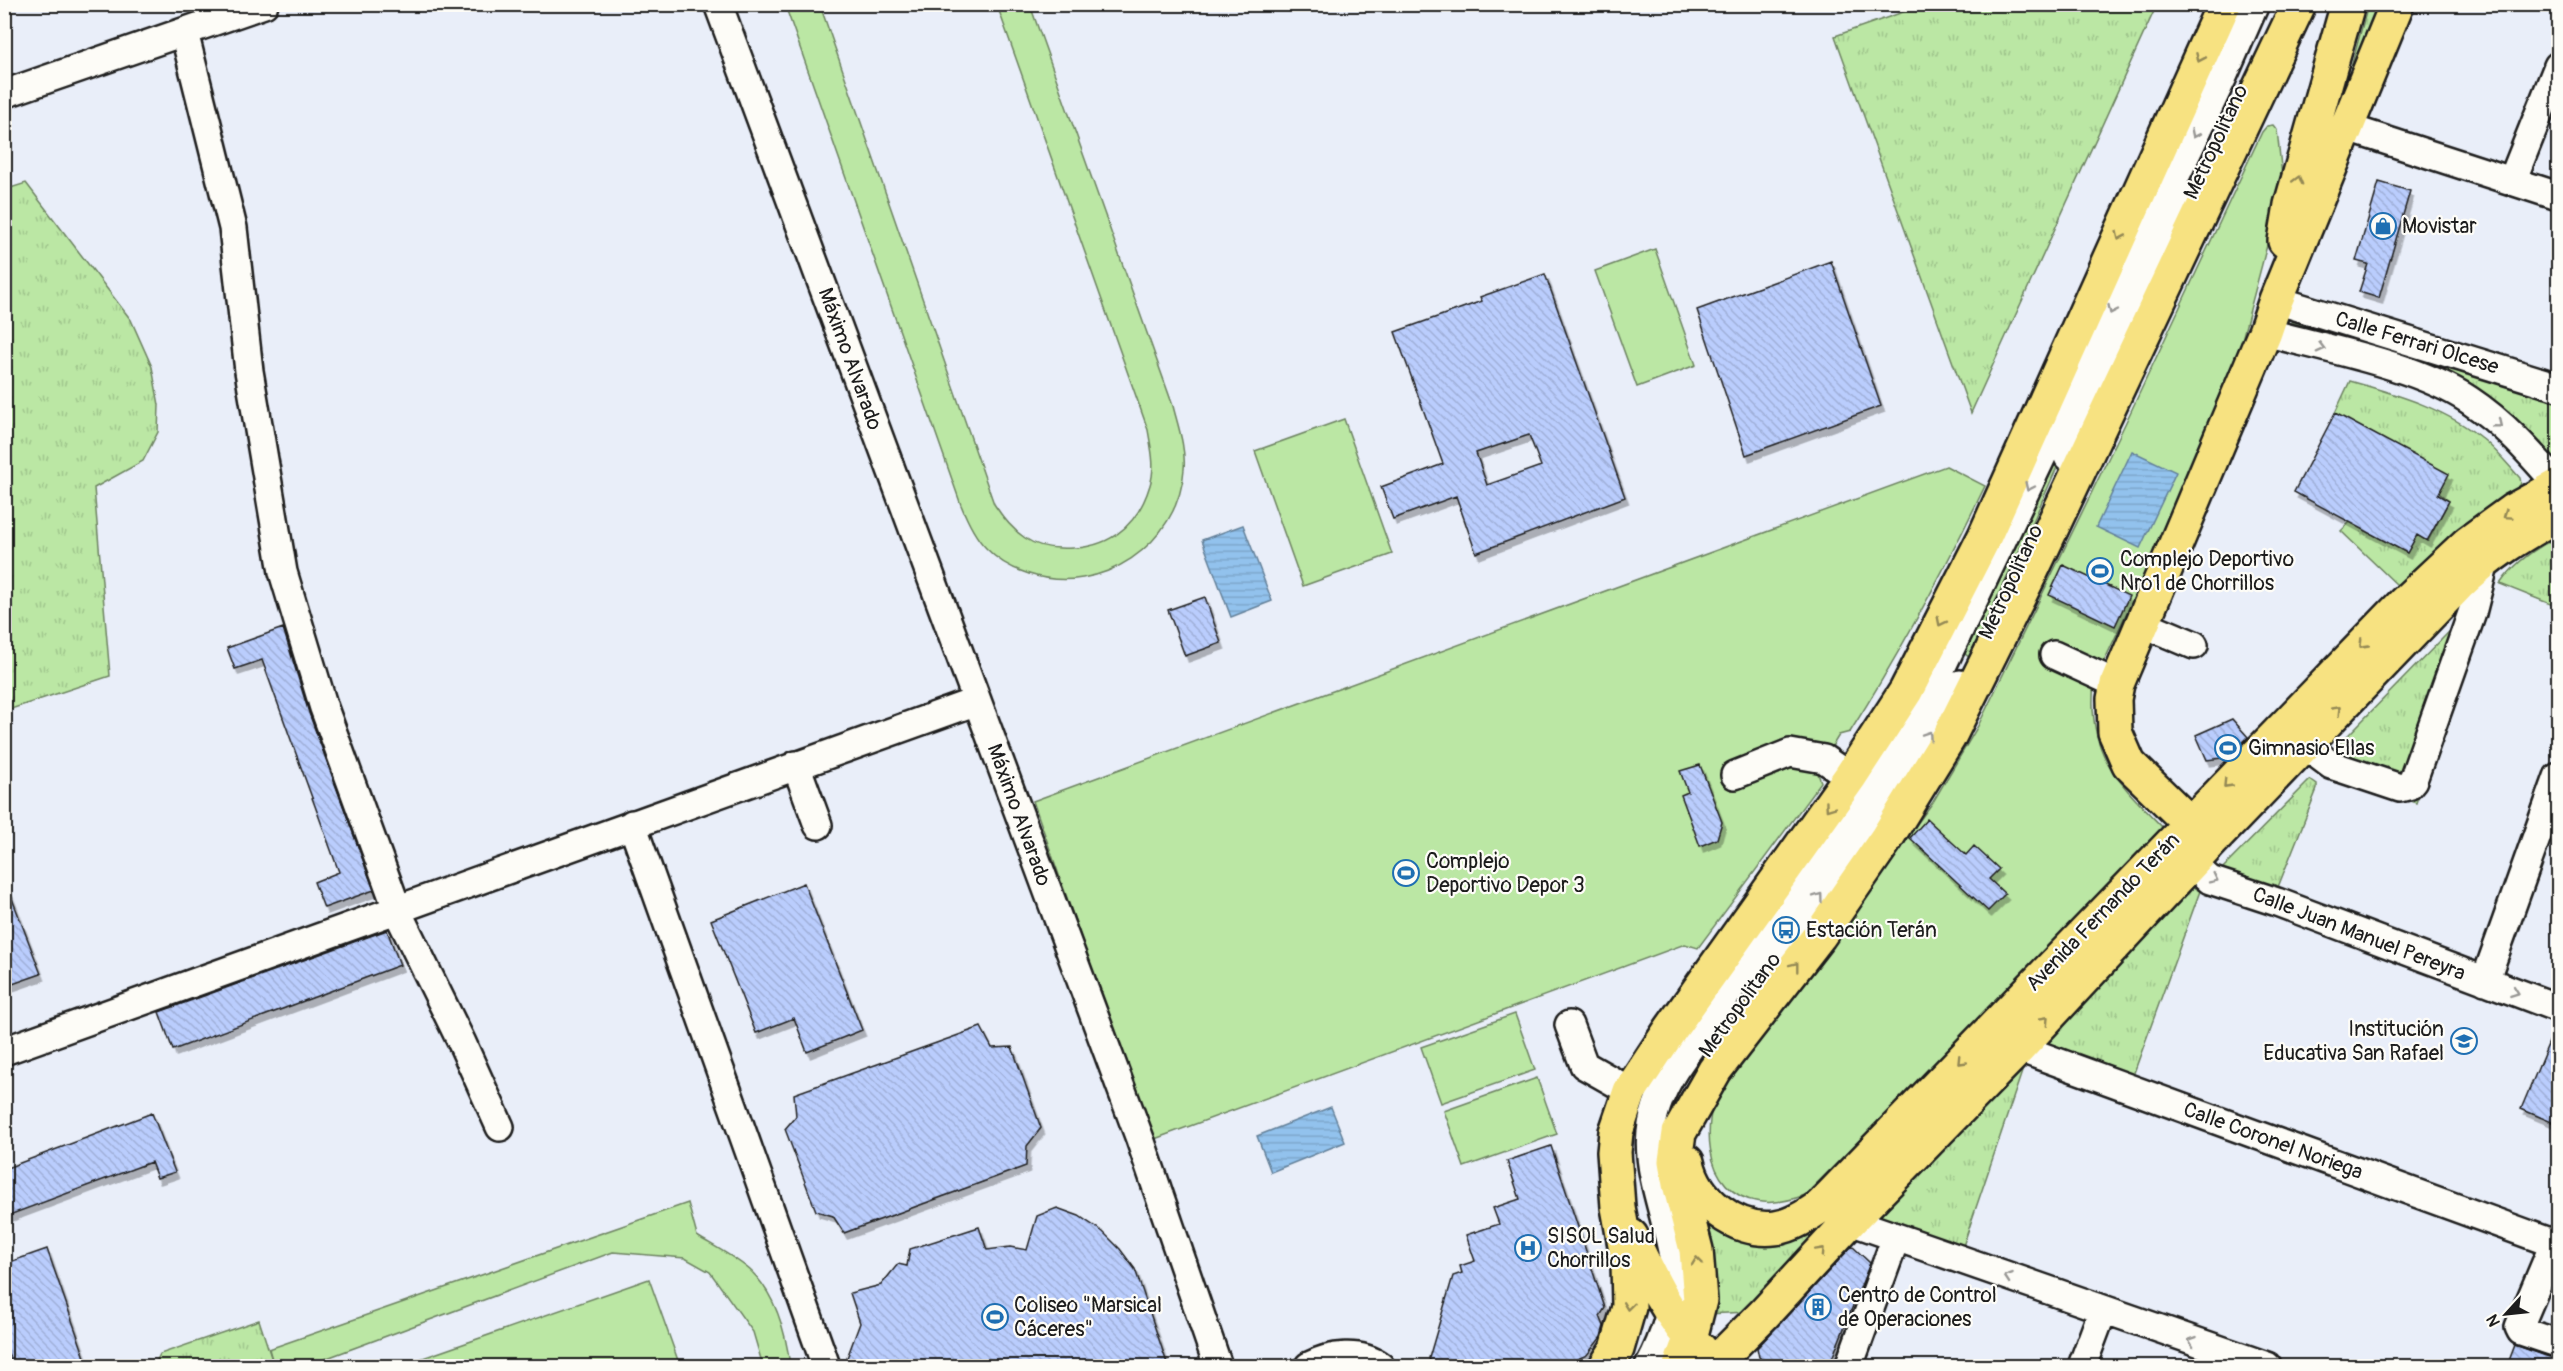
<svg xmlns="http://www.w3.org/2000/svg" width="2563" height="1371" viewBox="0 0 2563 1371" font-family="Pangolin,sans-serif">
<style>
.grass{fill:url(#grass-tufts);stroke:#6c8260;stroke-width:1.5}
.garden{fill:#bbe7a4;stroke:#6c8260;stroke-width:1.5}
.water{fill:url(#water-rules);stroke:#638099;stroke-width:1.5}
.building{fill:url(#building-back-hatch);stroke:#1c1c1c;stroke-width:1.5;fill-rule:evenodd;filter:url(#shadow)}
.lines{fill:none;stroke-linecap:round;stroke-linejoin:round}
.minor-casing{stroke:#1c1c1c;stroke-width:32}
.major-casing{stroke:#1c1c1c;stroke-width:38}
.minor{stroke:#fdfcf7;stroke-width:27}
.major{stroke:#f7e281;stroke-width:33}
.oneway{stroke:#948954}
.oneway2{stroke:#989794}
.labels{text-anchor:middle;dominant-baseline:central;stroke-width:4.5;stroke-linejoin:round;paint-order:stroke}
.street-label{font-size:21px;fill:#1c1c1c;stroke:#fdfcf7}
.poi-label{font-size:21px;fill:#1c1c1c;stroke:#fdfcf7;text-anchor:start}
</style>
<defs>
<pattern id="grass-tufts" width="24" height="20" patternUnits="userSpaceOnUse" patternTransform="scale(1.5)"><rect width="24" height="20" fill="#bbe7a4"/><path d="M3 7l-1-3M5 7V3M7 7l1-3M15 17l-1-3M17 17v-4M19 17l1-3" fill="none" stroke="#a0c68d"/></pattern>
<pattern id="water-rules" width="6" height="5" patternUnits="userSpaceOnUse" patternTransform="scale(1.5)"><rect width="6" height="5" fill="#92c2ed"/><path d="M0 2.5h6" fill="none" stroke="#7da6cb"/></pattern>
<pattern id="building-back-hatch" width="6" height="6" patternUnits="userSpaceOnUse" patternTransform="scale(1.5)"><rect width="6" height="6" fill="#bacdfd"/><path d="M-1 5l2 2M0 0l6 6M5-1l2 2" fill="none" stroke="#9fafd8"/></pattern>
<filter id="shadow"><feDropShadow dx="3.5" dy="6" stdDeviation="0" flood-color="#0004"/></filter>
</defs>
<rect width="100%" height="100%" fill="#e9eef9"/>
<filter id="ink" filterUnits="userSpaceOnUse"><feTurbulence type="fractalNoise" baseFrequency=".0167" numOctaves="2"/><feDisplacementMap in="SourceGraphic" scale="12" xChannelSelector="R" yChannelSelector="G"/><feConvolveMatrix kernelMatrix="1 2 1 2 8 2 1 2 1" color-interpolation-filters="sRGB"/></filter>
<g filter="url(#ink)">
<path class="grass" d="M2140,4L2154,11L1971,413L1835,36L1923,5Z
M2368,5H2379L2344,93Z
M26,183L131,320L152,367L159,405L158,432L143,461L94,488L110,676L5,711L4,190Z
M2291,322L2558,401V468L2506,418L2290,331Z
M2108,351L2035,517L1969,657L1961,651Z
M2350,381C2396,394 2448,409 2485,441C2498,452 2509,466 2520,478L2521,483C2516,495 2497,500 2487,508C2455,531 2426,557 2397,585L2341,531L2350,522L2407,553L2417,535L2428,541L2449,501L2335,413Z
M2558,537V607L2500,584C2515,562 2535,548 2558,537Z
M2486,594L2416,803L2315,769Z
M2310,780L2317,785V789L2276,892L2219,872Z
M2185,883L2200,891L2131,1081L2037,1046Z
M2027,1057L1962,1249L1868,1217Z
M1705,1217L1790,1240L1828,1228L1747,1312L1708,1314Z
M259,1320L274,1366H154L160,1354Z"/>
<path class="garden" d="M785,5H820L994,504C1003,518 1012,529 1025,538C1035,545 1048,548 1060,548C1105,551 1137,529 1150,485C1156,467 1151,448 1148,430L997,5H1030L1173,406C1178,426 1186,448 1184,469C1179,545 1100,597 1029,574C1013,569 997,560 986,548C974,536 967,520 961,505Z
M2273,125L2277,130L2283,185L2239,351L2198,460L2094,683C2086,757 2121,784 2168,833L1805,1195C1733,1222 1697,1171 1713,1103L1933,802L1978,726L2125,424L2262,132L2267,126Z
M1655,249L1696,365L1637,387L1595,271Z
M1344,419L1392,554L1303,586L1255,451Z
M1946,466L1985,486C1944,571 1900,653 1850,732L1839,735L1817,771L1821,782L1698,948L1685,944L1152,1140L1033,801Z
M1515,1014L1535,1070L1441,1103L1421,1047Z
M1537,1078L1557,1134L1464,1167L1444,1111Z
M688,1203L697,1236C715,1247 737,1258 752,1272C777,1297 786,1333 790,1366H763L753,1332L710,1272L685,1258L613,1252L319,1361L311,1366H274L269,1349Z
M649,1279L680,1366H400Z"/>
<path class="water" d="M2132,451L2176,472L2140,548L2096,527Z
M1243,525L1272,601L1231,617L1202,540Z
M1331,1107L1345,1142L1271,1172L1257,1136Z"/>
<path class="building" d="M2379,182L2410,191L2379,298L2359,292L2368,264L2356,261Z
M1831,261L1881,406L1746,455L1697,310Z
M1545,274L1625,497L1476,553L1456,496L1393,519L1381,487L1443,464L1395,332L1482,301L1480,297ZM1529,435L1541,466L1487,485L1476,453Z
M2335,413L2449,474L2438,495L2449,501L2427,541L2417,535L2407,553L2294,492Z
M2063,565L2129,596L2115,626L2049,595Z
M1205,597L1221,643L1185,656L1168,610Z
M283,628L309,713L374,890L324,908L314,882L339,872L262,660L235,669L227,648Z
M2232,719L2248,737L2229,757L2207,760L2196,735Z
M1700,765L1722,822L1717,839L1700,846L1681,795L1688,792L1680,771Z
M1927,819L1966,855L1974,846L1999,869L1989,879L2005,894L1988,911L1910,838Z
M6,883L41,974L4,987V884Z
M804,883L862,1030L807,1052L794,1018L756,1033L711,920Z
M387,930L400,965L173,1050L159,1012Z
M2557,1023H2559V1113L2554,1123L2521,1109Z
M981,1027L992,1048L1012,1047L1041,1128L1027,1146L1026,1166L844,1233L833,1216L816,1211L785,1129L796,1116L794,1094Z
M152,1113L175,1172L157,1178L151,1162L4,1217V1169Z
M1551,1146L1605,1308L1600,1316L1604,1326L1601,1337L1587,1355L1573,1361L1575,1366H1432L1429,1358L1453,1276L1462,1273L1460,1266L1475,1261L1466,1235L1499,1224L1493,1208L1520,1199L1507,1161Z
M1057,1208L1079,1216L1103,1232L1120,1249L1135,1269L1168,1366H844L860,1323L850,1293L881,1285L898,1264L907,1266L910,1249L979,1227L987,1250L1010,1247L1027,1250L1037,1216Z
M1852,1246L1870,1263L1829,1366H1769L1759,1357L1757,1348Z
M47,1249L88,1366H13L4,1342V1264Z
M2515,1345L2549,1357H2559V1366H2507Z"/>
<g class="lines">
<defs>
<path id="minor" d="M718,4L1140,1139L1218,1366
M184,32L233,228L249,371L283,572L324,708L400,917L462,1043L500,1127
M4,94L264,4
M2348,128L2558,196
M2512,181L2558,66
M2276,300L2558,387
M2265,332C2327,349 2416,365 2469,400C2504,423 2531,454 2558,485
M2068,457L2190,196
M2142,623L2194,645
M2054,655L2117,684
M2303,744L2331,765L2400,788L2408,786L2413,780L2472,613L2486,558
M796,765L818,825
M1735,775L1790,753L1824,759L1850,777
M632,824L826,1366
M2177,850L2210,880L2277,902L2558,1008
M1759,980C1828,883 1902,788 1960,684
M2485,981L2558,777
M1569,1025L1584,1065L1630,1091
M2004,1039L2019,1048L2558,1245
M4,1051L977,701
M1836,1208L1850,1221L2267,1366
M2554,1244L2519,1327L2521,1331L2554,1342L2558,1340
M1309,1366C1330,1355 1360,1351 1380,1366
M1649,1366C1666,1335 1676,1303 1674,1266C1673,1249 1668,1234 1664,1217C1648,1158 1640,1124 1675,1069L1893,754L1926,700L2222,79L2255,4
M1849,1366L1896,1237
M2082,1366L2103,1310"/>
<path id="major" d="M2285,241L2291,205L2348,4
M2204,837L2129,764L2115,732L2114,699L2117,684L2265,332L2276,300L2397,4
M1687,1162C1695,1200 1735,1233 1775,1228C1792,1226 1808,1215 1821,1206L2405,602L2468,543L2512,511L2558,486
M1631,1236C1649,1275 1670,1320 1701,1350
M1606,1366L1617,1349L1629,1307L1628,1262L1618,1207L1614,1152L1616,1132L1630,1091L1671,1029L1850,777L1906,691L1984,538L2224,4
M1680,1366L1690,1339L1700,1300L1696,1250L1679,1184L1675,1161L1679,1133L1715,1070L1819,936L1886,839L1949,737L2032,570L2299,4
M1712,1366L1764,1314L1850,1221L2019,1048L2210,843L2458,585C2489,555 2520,535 2558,515"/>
</defs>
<use href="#minor" class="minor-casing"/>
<use href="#major" class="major-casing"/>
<use href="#minor" class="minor"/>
<use href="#major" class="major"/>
</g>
<defs><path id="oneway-chevron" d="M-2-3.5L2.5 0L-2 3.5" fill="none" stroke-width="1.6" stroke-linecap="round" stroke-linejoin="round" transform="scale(1.5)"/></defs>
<g class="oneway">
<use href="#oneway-chevron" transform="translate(2200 58) rotate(114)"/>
<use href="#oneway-chevron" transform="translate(2298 180) rotate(-74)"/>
<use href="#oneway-chevron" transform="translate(2120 236) rotate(114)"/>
<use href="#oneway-chevron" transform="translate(2507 515) rotate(146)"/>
<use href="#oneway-chevron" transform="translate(1941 622) rotate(117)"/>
<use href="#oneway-chevron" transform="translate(2363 644) rotate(134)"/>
<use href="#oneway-chevron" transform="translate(2337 710) rotate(-46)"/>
<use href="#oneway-chevron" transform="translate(2227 784) rotate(134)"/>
<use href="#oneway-chevron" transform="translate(1829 807) rotate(125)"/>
<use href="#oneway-chevron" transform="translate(1795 966) rotate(-52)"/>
<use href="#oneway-chevron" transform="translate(2045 1020) rotate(-47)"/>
<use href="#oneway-chevron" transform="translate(1961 1061) rotate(134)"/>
<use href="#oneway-chevron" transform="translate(1821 1251) rotate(-47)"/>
<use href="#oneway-chevron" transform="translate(1697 1261) rotate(-97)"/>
<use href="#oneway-chevron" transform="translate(1628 1306) rotate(97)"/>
</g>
<g class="oneway2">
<use href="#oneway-chevron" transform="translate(2195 134) rotate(116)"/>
<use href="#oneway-chevron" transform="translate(2112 310) rotate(115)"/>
<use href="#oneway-chevron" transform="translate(2321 348) rotate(15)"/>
<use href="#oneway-chevron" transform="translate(2498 424) rotate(39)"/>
<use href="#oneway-chevron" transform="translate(2029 487) rotate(115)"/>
<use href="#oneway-chevron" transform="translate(1928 735) rotate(-56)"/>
<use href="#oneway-chevron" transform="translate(2214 879) rotate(26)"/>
<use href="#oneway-chevron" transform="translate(1819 897) rotate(-54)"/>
<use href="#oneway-chevron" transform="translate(2515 992) rotate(20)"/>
<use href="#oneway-chevron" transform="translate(2008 1277) rotate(-161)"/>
<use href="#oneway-chevron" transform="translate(2192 1341) rotate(-161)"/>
</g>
</g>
<defs>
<symbol id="shop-ring" viewBox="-11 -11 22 22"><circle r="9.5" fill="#fdfcf7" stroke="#1f6fb2" stroke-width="1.5"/><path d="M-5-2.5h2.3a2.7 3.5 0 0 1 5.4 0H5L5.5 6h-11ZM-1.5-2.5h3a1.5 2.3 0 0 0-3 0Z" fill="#1f6fb2"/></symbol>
<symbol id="stadium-ring" viewBox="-11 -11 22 22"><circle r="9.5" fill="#fdfcf7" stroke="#1f6fb2" stroke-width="1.5"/><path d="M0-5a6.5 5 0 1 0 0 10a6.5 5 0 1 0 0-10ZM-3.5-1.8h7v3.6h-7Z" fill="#1f6fb2"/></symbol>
<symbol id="bus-ring" viewBox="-11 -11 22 22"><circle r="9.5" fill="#fdfcf7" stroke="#1f6fb2" stroke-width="1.5"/><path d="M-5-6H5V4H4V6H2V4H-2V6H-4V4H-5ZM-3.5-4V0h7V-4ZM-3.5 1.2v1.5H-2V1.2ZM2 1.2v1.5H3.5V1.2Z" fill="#1f6fb2"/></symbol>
<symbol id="school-ring" viewBox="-11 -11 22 22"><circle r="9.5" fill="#fdfcf7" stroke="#1f6fb2" stroke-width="1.5"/><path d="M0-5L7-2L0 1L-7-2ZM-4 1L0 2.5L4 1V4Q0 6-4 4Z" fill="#1f6fb2"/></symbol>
<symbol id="hospital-ring" viewBox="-11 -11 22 22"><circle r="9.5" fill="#fdfcf7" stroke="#1f6fb2" stroke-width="1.5"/><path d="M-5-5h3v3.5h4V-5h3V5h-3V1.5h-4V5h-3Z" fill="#1f6fb2"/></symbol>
<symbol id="building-ring" viewBox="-11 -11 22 22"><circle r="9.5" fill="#fdfcf7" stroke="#1f6fb2" stroke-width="1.5"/><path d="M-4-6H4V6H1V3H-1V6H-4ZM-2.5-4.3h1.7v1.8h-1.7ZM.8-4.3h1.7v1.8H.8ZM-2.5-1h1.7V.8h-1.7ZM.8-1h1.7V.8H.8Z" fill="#1f6fb2"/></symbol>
</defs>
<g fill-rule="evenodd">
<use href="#shop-ring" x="2368" y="211" width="30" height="30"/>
<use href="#stadium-ring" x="2085" y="556" width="30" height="30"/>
<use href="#stadium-ring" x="2213" y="733" width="30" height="30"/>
<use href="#stadium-ring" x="1391" y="858" width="30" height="30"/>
<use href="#bus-ring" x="1771" y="915" width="30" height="30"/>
<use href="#school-ring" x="2449" y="1026" width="30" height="30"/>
<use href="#hospital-ring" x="1513" y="1233" width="30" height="30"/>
<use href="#building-ring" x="1803" y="1292" width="30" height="30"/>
<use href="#stadium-ring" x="980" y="1302" width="30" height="30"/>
</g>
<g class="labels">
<g class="street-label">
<text transform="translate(2216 142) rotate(-65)">Metropolitano</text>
<text transform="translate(2417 343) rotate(17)">Calle Ferrari Olcese</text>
<text transform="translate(850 359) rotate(70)">Máximo Alvarado</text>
<text transform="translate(2011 582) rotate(-65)">Metropolitano</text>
<text transform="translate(1019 815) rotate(70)">Máximo Alvarado</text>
<text transform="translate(2103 912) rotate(-46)">Avenida Fernando Terán</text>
<text transform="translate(2359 934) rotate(21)">Calle Juan Manuel Pereyra</text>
<text transform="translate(1740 1005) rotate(-54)">Metropolitano</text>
<text transform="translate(2273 1141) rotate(20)">Calle Coronel Noriega</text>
</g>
<g class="poi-label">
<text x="2402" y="226">Movistar</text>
<text x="2120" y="559">Complejo Deportivo<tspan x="2120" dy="24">Nro1 de Chorrillos</tspan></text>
<text x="2248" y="748">Gimnasio Ellas</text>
<text x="1426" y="861">Complejo<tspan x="1426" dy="24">Deportivo Depor 3</tspan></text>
<text x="1806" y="930">Estación Terán</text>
<text x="2444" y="1029" text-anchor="end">Institución<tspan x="2444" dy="24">Educativa San Rafael</tspan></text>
<text x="1547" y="1236">SISOL Salud<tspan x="1547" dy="24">Chorrillos</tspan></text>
<text x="1838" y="1295">Centro de Control<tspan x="1838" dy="24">de Operaciones</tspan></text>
<text x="1014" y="1305">Coliseo "Marsical<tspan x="1014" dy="24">Cáceres"</tspan></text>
</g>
</g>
<rect width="2563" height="1371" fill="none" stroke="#fdfcf7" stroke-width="24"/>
<rect x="12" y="12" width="2539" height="1347" fill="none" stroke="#1c1c1c" stroke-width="2" filter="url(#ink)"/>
<g transform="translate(2506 1314) rotate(243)" stroke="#fdfcf7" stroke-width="4.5" paint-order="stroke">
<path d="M0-4.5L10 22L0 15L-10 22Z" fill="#1c1c1c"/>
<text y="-9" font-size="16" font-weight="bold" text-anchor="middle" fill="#1c1c1c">N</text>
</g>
</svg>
